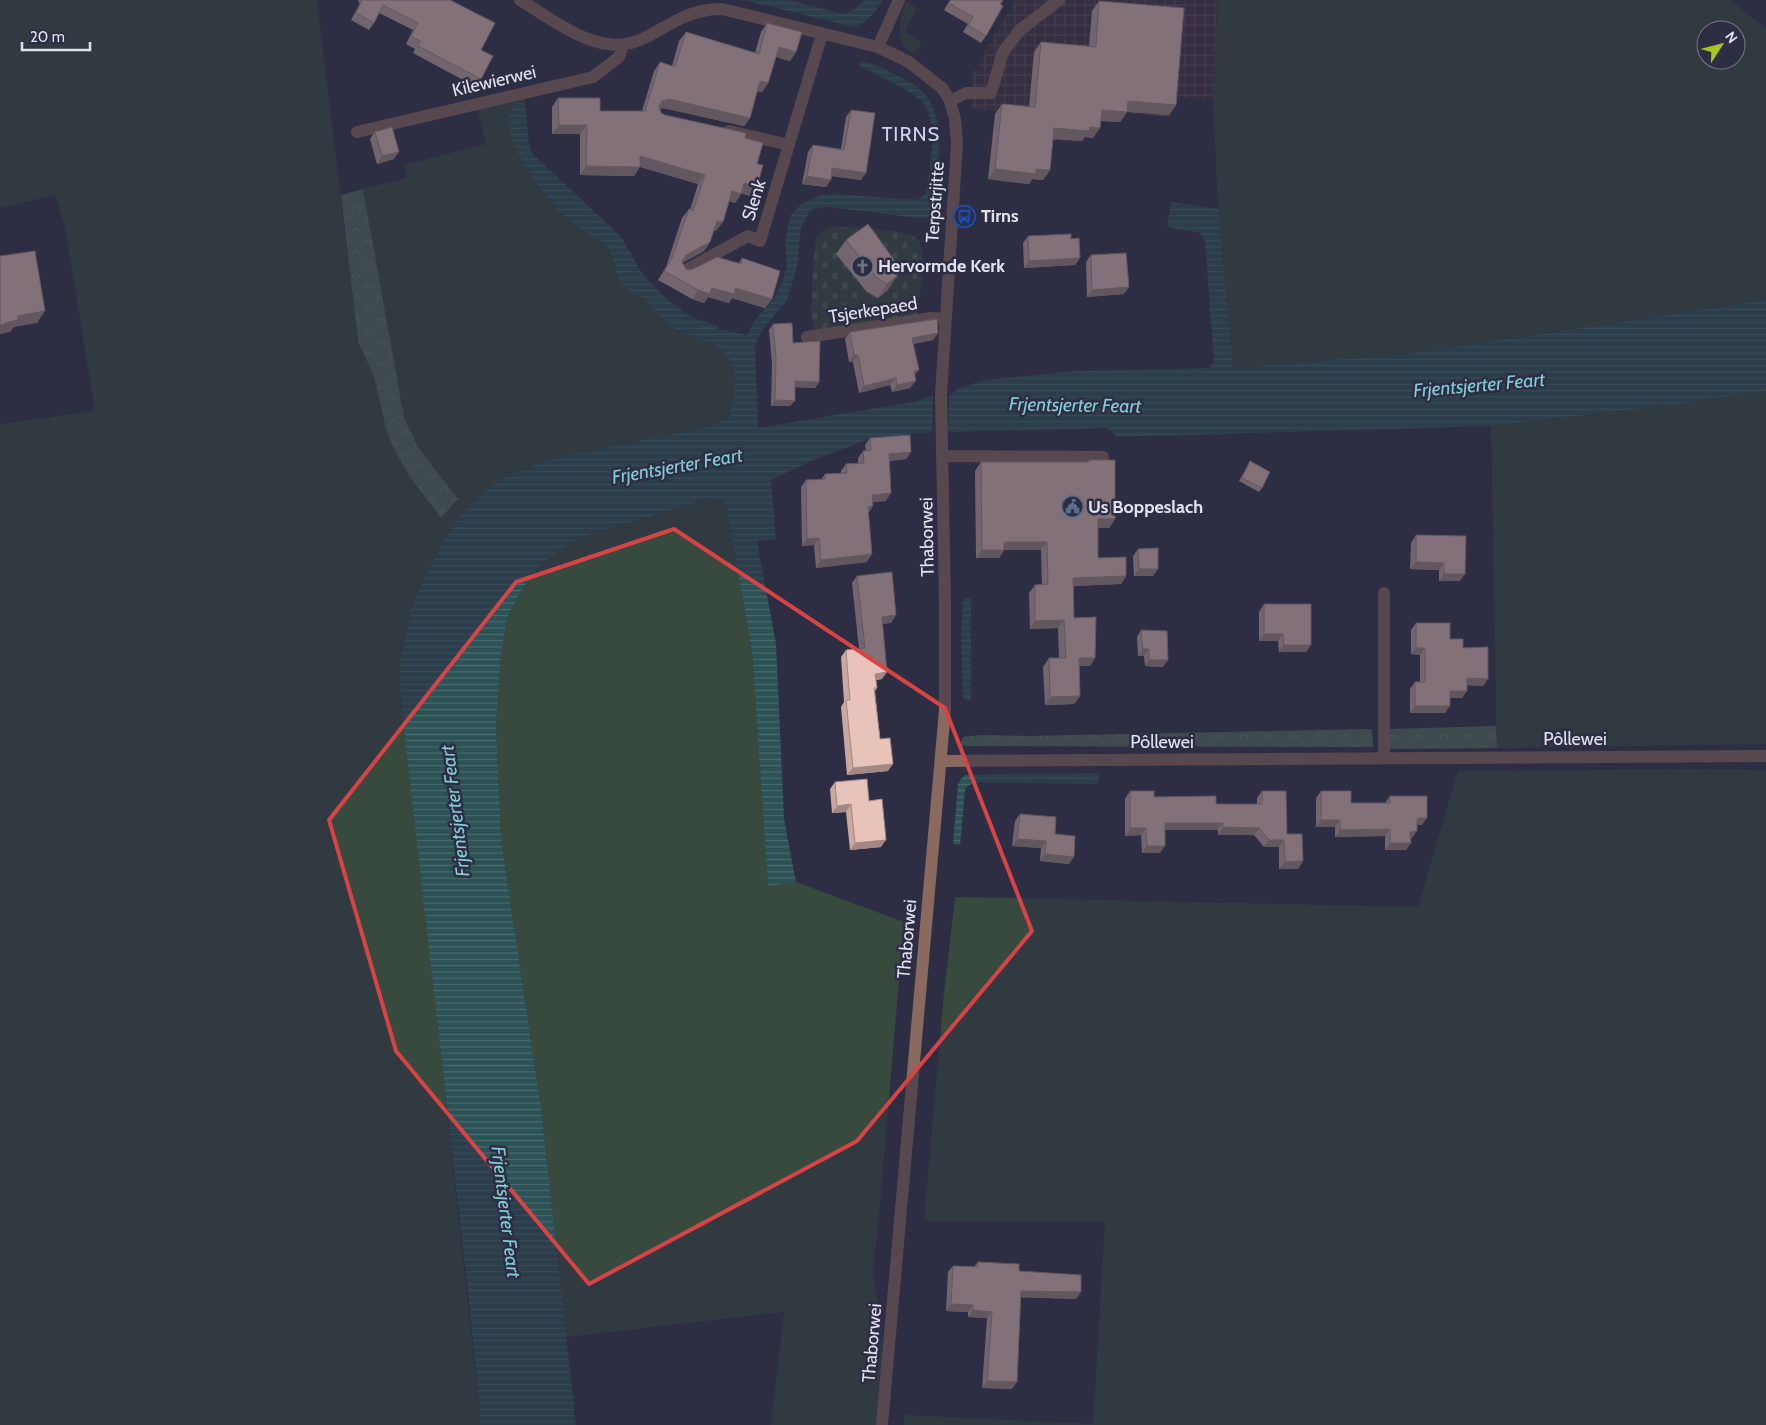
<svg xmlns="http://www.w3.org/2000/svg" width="1766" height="1425" viewBox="0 0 1766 1425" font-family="Cabin,sans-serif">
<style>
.industrial{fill:url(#industrial-grid)}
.green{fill:#384a3e;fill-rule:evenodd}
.forest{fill:url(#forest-crowns)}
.cemetery{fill:url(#cemetery-stones)}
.water{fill:url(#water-rules)}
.pier{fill:#2d2e44}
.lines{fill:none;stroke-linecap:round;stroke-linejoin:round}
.minor{stroke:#8a695e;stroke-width:12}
.wall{fill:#c8a8a0}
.shaded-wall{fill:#a28882}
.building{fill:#e8c3ba;stroke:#a28882}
.marked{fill:none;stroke:#d84446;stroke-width:4;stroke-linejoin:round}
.labels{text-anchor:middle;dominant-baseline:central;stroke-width:5;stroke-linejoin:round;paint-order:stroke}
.street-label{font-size:18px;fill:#e1e2f0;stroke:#2d2e44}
.poi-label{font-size:18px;font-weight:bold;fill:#e1e2f0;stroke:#2d2e44;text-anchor:start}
.water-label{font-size:19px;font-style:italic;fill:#83cdd5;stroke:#2d2e44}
.quarter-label{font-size:20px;letter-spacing:1px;fill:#d1d2ef;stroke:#2d2e44}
</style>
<defs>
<pattern id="industrial-grid" width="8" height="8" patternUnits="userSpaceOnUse" patternTransform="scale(1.25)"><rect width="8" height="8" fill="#403240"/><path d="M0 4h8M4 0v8" fill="none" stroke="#5b4f5c"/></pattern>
<pattern id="forest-crowns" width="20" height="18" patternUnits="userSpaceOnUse" patternTransform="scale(1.25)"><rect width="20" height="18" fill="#526e5c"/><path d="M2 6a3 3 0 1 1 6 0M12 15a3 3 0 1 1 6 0" fill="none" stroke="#6b8274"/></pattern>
<pattern id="cemetery-stones" width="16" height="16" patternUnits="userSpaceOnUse" patternTransform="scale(1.25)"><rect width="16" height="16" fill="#384a3e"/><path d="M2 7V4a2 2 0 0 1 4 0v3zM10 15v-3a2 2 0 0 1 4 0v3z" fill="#54645a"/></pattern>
<pattern id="water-rules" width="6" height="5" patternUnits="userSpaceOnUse" patternTransform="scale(1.25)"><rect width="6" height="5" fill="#2c5256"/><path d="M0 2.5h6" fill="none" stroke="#4a6b6f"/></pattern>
</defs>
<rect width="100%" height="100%" fill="#2d2e44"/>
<path class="industrial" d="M1016,0H1218L1213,100L1173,97L1170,117L1087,110L1084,143L1025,139L1027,115L971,108L972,75L986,54L984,52Z"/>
<path class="green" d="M0,0H317L358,341L374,377L387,432L395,451L409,476L441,518L458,499L418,447L404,417L363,189L407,178L404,165L486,144L477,106L524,97L525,103L521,102L508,118C511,151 547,202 572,223C583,232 597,236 606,247C613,257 613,269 619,279C625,289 637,293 645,300C654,308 660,317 669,325C686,340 714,338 728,357C740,372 733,399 730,416L712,426L568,455L531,466L499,481L459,517L439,549L422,582L411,610L399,668L481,1425H0V424L95,411L64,222L55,195L0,208Z
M1218,0H1730L1766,29V300L1408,354L1232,368L1218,209L1213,100ZM1706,30H1736V60H1706Z
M908,3L917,8L905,32L922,42L914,54C894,42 899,22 905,4Z
M1766,391V744L1497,748L1491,426L1672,405Z
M713,498L726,503L752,651L768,885L796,882L904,922L879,1215L873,1271L882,1329V1366L877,1425H771L784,1312L566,1337L541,1108L501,839L496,723L501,656L507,618L521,591L540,566L557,552L581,537Z
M1690,769L1766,770V1425H904V1415L1093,1424L1105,1222L924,1221L944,993L955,897L1418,907L1458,771Z"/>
<path class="forest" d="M363,189L404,417L418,447L458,499L441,518L409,476L395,451L387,432L374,377L358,341L341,195Z
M1496,726L1497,748L1388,749V729Z
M1372,729L1373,747L959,746L963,737L981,735L1028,736Z"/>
<path class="cemetery" d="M833,227C848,227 908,229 917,239C928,250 920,301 916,316L815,330L811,316L813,261L816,239L822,231Z"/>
<path class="water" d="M744,0H789L839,13C851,14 857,9 864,0H883C875,13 869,21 854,27Z
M861,61C872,63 882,68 893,73C904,79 917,85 925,94C950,124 936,180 931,215L928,218H918L828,207L813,209L807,216L801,228L797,267L787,300L763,329L757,339L755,348L758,428L913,402L932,396H950L957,389L984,380L1076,371L1209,368L1214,361L1205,241L1200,233L1167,227L1171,202L1218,209L1233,368L1408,354L1766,300V391L1672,405L1491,426L1117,437L1107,428L918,433L869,439L811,461L771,480L776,539L757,541L776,644L784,819L796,882L768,886L752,651L726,503L712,498L581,537L557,552L540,566L521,591L507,618L501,656L496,723L501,839L541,1108L576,1425H481L470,1311L403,719L399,668L411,610L422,582L439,549L459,517L482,493L499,481L531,466L568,455L712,426L730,416C733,399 740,373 728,357C714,338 687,339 669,325C661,318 654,308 645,301C637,293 625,290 619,280C614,270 614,257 607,248C598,237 584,232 573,224C553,208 506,146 508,120C509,113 513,108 517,103H525L529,144L533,154L621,237L642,273L662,295L691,317L718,326V329L747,335L755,320L773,300L782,283L787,264L785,244L788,225L791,215L801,204L821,195L837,194L917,200L925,194C930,172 939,119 922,102C906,86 878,77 859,65Z
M966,598H971V700L968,701L963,699L961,641L963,600Z
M1096,773L1099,775L1098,784L973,783L968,786L965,790L960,845L953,844L958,784L961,779L965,775L992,774Z"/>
<path class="pier" d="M933,395H949L948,434H932Z"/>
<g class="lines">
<path class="minor" d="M520,0C554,20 598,58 640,40C661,31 680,15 703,11C709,9 716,9 722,9L878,47L909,62L943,89L950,101L955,119L957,143L941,395L945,603V710L882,1425
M878,47L899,0
M950,101L966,93H991L1003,52L1020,30L1059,0
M729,131L789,145
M357,132L593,77L619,57L623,45
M684,271L748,236L760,241L822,34
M807,337L931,318L944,319
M942,456L1103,457
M1384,758V593
M941,761L1766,756"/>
</g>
<path class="wall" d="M359,0H450L481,50V79L476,87L413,53L415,49L406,44L413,30L379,13L374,23L369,30L351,20L360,3L358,2Z
M950,0H1003L986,36L981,43L963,32L968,24L944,10Z
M1099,1L1176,105L1169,115L1127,112L1120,122L1101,121L1093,138L1085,137L1082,141L1053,139L1050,170L1043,180L1032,179L1029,184L988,179L995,114L1002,104L1029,107L1034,52L1041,42L1089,46L1092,11Z
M767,23L796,52L790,61L776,57L768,83L762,92L757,91L750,118L744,126L663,108L660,109L661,113L665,115L745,138L757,164V187L750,196L741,193L735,203L729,201L716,231L714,230L710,242L704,251L682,263L686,269L691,270L738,264L742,258L772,299L765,308L732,298L729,303L708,297L704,303L692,299L658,280L666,267L682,218L689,209L690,210L698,184L640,167L634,176L580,175V134H552V107L558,98L600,111H642L654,71L660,62L672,66L679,41L686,32L755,53L761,32Z
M851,110L861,180L831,176L826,187L802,184L808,152L813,145L841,149L846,117Z
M375,132L394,159L377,164L370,139Z
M1028,236L1071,239L1080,258L1075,265L1024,268L1023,243Z
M846,240L897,264L888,290L878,298L867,292L836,254Z
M1091,255L1124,294L1087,297L1086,262Z
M773,324L793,343L819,382L815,388L795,387L790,406H771L772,364L769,330Z
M850,332L938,333L933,340L913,344L915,376L910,388L892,392L890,385L859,393L853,362H849L845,339Z
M870,438L911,452L906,459L890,461L886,501L873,502L868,513L867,562L816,568L814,545L802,546L801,487L806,480H821L825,474L841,473V471L846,464L858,463V458L863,451H866L865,445Z
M1089,460L1115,519L1109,528H1098V558L1126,576L1121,584L1074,586V618L1095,658L1090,666H1079L1080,696L1074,704L1045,705L1043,667L1049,658H1059L1058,628L1030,629L1029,593L1035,585H1042L1041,550H1004L999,558H976L975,471L981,462H1088Z
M1250,461L1262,488L1259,492L1239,481Z
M1416,535L1466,536L1460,581H1439V570L1410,569L1411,543Z
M1138,549L1153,576H1134L1133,556Z
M857,576L896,615L891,623L882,624V679L876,680L877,688L875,691L880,739L888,771L847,775L841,707L844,702L841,657L846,650L859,649L852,583Z
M1264,604L1311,645L1306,652H1279L1278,641H1259V612Z
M1416,623L1450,639L1463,648L1488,679L1483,686L1467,685L1462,698H1450L1445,713H1410V689L1415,682H1420V655L1411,654V630Z
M1141,630L1163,667L1145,666L1144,656H1138L1137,637Z
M835,782L869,801L881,847L850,850L846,812L832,813L830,789Z
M1130,791L1154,797L1216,804H1257V798L1262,791L1303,861L1298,869H1279V847H1264L1254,835H1218V830H1165L1160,853H1142L1141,835L1125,836V799Z
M1321,791L1351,803H1385L1390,796L1422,825H1417L1412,838H1410L1406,850H1385V836L1335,837V827H1316V798Z
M1020,814L1055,834L1069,864L1040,861L1041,848L1012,846L1015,821Z
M978,1262L1019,1271L1076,1299L1020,1297L1012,1389L982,1388L987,1318L968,1317V1312L946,1311L948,1272L953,1266L974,1267Z"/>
<path class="shaded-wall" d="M779,47L796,52L790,61L773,56Z
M760,81L768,83L762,92L754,90Z
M669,99L750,118L744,126L663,108L655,110L662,101Z
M1128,101L1176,105L1169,115L1121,111Z
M1102,110L1127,112L1120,122L1095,120Z
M559,125H587L580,134H552Z
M1090,127L1100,128L1093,138L1085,137L1082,141L1047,138L1054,128Z
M399,152L394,159L377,164L382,156Z
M640,156L705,175L698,184L634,165Z
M586,166L640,167L634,176L580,175Z
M832,168L866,173L861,180L827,175Z
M995,169H1036L1050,170L1043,180L1032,179L1029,184L988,179Z
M807,176L831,180L826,187L802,184Z
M744,183L757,187L750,196L738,192Z
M732,191L741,194L735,203L726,200Z
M717,221L723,222L716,231L710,229Z
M710,242L704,251L680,264L686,255Z
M1080,258L1075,265L1024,268L1029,261Z
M897,276L888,290L878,298L887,284Z
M1129,287L1124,294L1087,297L1092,290Z
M712,288H735L772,299L765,308L732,298L729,303L708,297L704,303L692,299L698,290Z
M45,311L37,323L14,327L10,332L0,334V325L18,316Z
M938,333L933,340L907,345L912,338Z
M854,355H858L853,362H849Z
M919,370L913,377L914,371Z
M896,378L890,385L859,393L864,386Z
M795,381L819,382L815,388L791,387Z
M916,381L910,388L892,392L897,385Z
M775,400L795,401L790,406H771Z
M911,452L906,459L884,461L889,454Z
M891,493L886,501L867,502L872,495Z
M873,506L868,514V507Z
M1098,519H1115L1109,528H1092Z
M819,538L814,545L802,546L807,539Z
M1004,542H1047L1041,550H1004L999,558H976L982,550Z
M872,554L867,562L816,568L821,560Z
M1416,562L1444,563L1439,570L1410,569Z
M1139,569H1158L1153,576H1134Z
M1444,574H1465L1460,581H1439Z
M1126,576L1121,584L1068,586L1073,578Z
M896,615L891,623L877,624L882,617Z
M1064,620L1058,628L1030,629L1035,621Z
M1264,634H1283L1278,641H1259Z
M1284,645H1311L1306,652H1279Z
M1416,648H1425L1420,655L1411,654Z
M1143,649H1149L1144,656H1138Z
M1079,658H1095L1090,666H1073Z
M1149,660H1168L1163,667L1145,666Z
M887,672L882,679L870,681L875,674Z
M1467,678L1488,679L1483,686L1462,685Z
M1450,691H1467L1462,698H1445Z
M1080,696L1074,704L1045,705L1050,697Z
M1415,706H1450L1445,713H1410Z
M893,764L888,771L847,775L853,768Z
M851,804L846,812L832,813L837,806Z
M1417,818H1427L1422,825H1412Z
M1321,820H1340L1335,827H1316Z
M1165,823H1223L1218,830H1160Z
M1223,827L1259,828L1254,835H1218Z
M1130,828H1146L1141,835L1125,836Z
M1390,829L1385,836L1335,837L1340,830Z
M1417,831L1412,838L1405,839L1410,832Z
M1017,839L1046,841L1041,848L1012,846Z
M886,840L881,847L850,850L855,843Z
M1269,840H1284L1279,847H1264Z
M1390,843H1411L1406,850H1385Z
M1147,846H1165L1160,853H1142Z
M1045,854L1074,857L1069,864L1040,861Z
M1303,861L1298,869H1279L1285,862Z
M1021,1291L1081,1292L1076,1299L1016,1297Z
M951,1304L973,1305L968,1312L946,1311Z
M973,1310L992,1312L987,1318L968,1317Z
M987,1381L1017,1382L1012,1389L982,1388Z"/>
<path class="building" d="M362,0H450L495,23L481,50L493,56L481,79L418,46L420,41L411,36L418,23L383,5L374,23L356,13Z
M951,0H1003L1000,4L1003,6L986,36L968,25L973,17L949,3Z
M1099,1L1184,8L1176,105L1128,101L1127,112L1102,110L1100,128L1090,127L1089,131L1054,128L1050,170L1036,169V174L995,169L1002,104L1035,107L1041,42L1096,47Z
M767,23L802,32L796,52L779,47L768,83L760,81L750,118L669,99L662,101L659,106L661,113L665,115L746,133L745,138L763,143L757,164L763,165L757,187L744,183L741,194L732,191L723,222L717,221L710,242L686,255L682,262L686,269L691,270L717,257L741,264L742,258L780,271L772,299L735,288V294L712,288L710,294L698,290L664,271L672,258L689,209L693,211L705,175L640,156V167L586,166L587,125H559L558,98H600V111H645L660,62L675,67L686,32L759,54Z
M851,110L875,113L866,173L832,168L831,180L807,176L813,145L844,150Z
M392,127L399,152L382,156L375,132Z
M868,224L897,264V276L887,284L876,277L846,240Z
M1071,234V239L1079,238L1080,258L1029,261L1028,236Z
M35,251L45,311L18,316V320L5,323V324L0,325V256Z
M1126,253L1129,287L1092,290L1091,255Z
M937,319L938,333L912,338L919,370L914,371L916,381L897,385L896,378L864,386L858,355H854L850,332Z
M792,323L793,343L820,341L819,382L795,381V401L775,400L776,358L773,324Z
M910,435L911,452L889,454L891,493L872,495L873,506L868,507L872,554L821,560L819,538L807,539L806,480L825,479V474L847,473L846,464L864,463L863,451L871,450L870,438Z
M1089,460H1115V519H1098V558L1126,557V576L1073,578L1074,618L1096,617L1095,658H1079L1080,696L1050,697L1049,658H1066L1064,620L1035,621V585L1048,584L1047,542H1004V550H982L981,462H1089Z
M1250,461L1270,472L1262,488L1242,478Z
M1416,535L1466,536L1465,574H1444V563L1416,562Z
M1158,548V569H1139L1138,549Z
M892,572L896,615L882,617L887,672L875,674L877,688H874L880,739L890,738L893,764L853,768L846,700H850L846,650L865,648L857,576Z
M1264,604H1311V645H1284L1283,634H1264Z
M1416,623H1450V639H1463V648L1488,647V679L1467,678V691H1450V706H1415V682H1425V648H1416Z
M1141,630L1167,631L1168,660H1149V649H1143Z
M867,779L869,801L882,799L886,840L855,843L851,804L837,806L835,782Z
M1130,791H1154V797L1216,796V804H1262V791H1286L1287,834H1302L1303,861L1285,862L1284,840H1269L1259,828L1223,827V823H1165V846H1147L1146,828H1130Z
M1321,791H1351V803H1390V796H1427V818H1417V831L1410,832L1411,843H1390V829L1340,830V820H1321Z
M1020,814L1056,817L1055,834L1075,836L1074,857L1045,854L1046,841L1017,839Z
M978,1262L1019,1264V1271L1081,1275V1292L1021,1291L1017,1382L987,1381L992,1312L973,1310V1305L951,1304L953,1266L977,1267Z"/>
<path d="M0 0H1766V1425H0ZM674,529L945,708L1032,931L857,1141L589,1284L396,1051L329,820L516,582Z" fill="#2d2e44" fill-opacity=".55" fill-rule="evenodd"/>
<path class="marked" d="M674,529L945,708L1032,931L857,1141L589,1284L396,1051L329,820L516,582Z"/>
<defs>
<symbol id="bus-ring" viewBox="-11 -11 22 22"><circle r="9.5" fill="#2d2e44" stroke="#1a4fb4" stroke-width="1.5"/><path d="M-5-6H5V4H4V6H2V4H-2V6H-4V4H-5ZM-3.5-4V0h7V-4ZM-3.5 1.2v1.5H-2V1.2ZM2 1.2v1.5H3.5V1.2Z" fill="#1a4fb4"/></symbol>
<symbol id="church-ring" viewBox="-11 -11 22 22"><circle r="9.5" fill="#2d2e44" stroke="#6b7280" stroke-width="1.5"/><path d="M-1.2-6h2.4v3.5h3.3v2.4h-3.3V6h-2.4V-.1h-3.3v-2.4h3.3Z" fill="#6b7280"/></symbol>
<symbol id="civic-ring" viewBox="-11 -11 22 22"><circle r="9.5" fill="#2d2e44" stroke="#5c6f8a" stroke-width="1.5"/><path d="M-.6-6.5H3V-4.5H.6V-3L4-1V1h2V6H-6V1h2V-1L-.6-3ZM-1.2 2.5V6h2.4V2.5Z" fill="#5c6f8a"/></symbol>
</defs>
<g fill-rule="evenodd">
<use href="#bus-ring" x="952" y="204" width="25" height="25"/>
<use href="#church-ring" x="850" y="254" width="25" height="25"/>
<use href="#civic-ring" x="1060" y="494" width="25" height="25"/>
</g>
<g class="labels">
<g class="street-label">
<text transform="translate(494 81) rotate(-13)">Kilewierwei</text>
<text transform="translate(754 200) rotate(-73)">Slenk</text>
<text transform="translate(935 202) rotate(-86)">Terpstrjitte</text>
<text transform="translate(873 310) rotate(-9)">Tsjerkepaed</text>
<text transform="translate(927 537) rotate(-91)">Thaborwei</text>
<text x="1575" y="739">Pôllewei</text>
<text x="1162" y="742">Pôllewei</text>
<text transform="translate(907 939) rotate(-85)">Thaborwei</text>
<text transform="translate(872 1343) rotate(-85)">Thaborwei</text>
</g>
<g class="poi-label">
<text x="981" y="216">Tirns</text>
<text x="878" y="266">Hervormde Kerk</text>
<text x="1088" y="507">Us Boppeslach</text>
</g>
<g class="water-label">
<text transform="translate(1479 385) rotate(-5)">Frjentsjerter Feart</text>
<text transform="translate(1075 405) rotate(1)">Frjentsjerter Feart</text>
<text transform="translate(677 466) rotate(-10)">Frjentsjerter Feart</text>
<text transform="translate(455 811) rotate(-97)">Frjentsjerter Feart</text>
<text transform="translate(506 1212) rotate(83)">Frjentsjerter Feart</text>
</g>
<g class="quarter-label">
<text x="911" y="134">TIRNS</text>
</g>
</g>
<g transform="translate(1721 45) rotate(54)"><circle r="24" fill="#2d2e44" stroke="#757689"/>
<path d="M0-4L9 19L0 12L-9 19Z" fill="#a9c719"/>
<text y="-8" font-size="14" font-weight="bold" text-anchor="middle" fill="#e1e2f0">N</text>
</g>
<path d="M22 42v8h68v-8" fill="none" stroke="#e1e2f0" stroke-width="2.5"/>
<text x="30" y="42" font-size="15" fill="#e1e2f0" stroke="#2d2e44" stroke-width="4" paint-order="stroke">20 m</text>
</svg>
